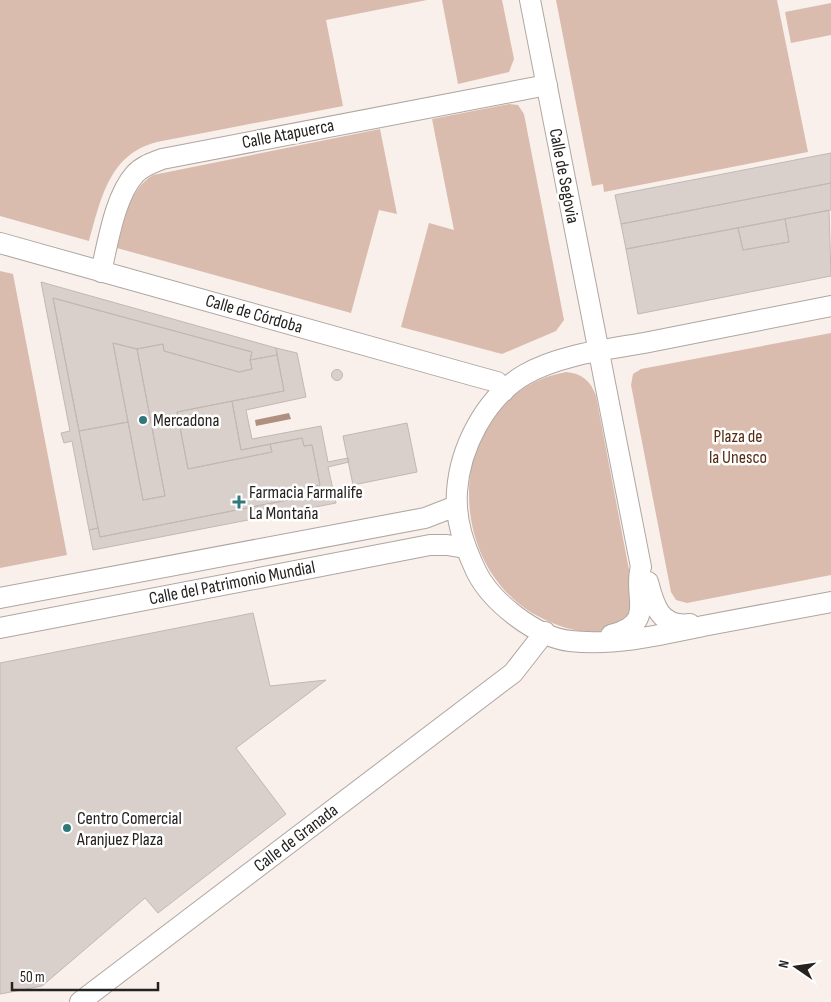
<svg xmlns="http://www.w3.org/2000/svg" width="831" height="1002" viewBox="0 0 831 1002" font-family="'Sofia Sans Condensed',sans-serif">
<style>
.green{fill:#dabcae}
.water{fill:#af9080}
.building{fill:#dad0cb;stroke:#c1b8b3}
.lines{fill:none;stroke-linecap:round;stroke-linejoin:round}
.minor-casing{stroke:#afa6a1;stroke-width:22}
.minor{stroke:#fff;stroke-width:20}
.poi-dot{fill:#30797b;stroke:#fff;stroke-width:2}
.labels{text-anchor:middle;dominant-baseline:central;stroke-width:5;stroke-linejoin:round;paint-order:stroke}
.street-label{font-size:18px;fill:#252220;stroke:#fff}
.poi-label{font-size:18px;fill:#252220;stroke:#fff;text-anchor:start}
.park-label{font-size:18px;fill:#562a11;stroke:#fff}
</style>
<rect width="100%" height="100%" fill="#f9efeb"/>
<path class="green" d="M0,0H427L326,20L343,106L157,142C109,154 101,199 89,241L0,216Z
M442,0H502L514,59L509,72L458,84Z
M556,0H777L808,152L604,192L603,184L592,186Z
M831,3V35L791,43L785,12Z
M509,104L518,105L524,114L564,320L556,331L502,354L401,327L429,223L454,230L432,119Z
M380,129L397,214L379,210L351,313L117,248C125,222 128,190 153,175Z
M0,271L13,274L67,555L0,568Z
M831,333V575L687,603L676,600L671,592L631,385L633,374L641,369Z
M566,372C581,373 591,381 596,396L634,596L632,614C624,619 615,628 606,631C589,635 566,629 550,622C439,577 440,395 566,372Z"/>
<path class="water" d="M289,413L291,419L256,426L255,420Z"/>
<path class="building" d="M831,153V183L621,224L615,195Z
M831,183V210L626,249L621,224Z
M829,210L831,276L638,314L626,249L738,228L743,250L789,242L785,219Z
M785,219L789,242L743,250L738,228Z
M41,282L276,348L277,355L250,360L252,352L53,298L98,528L89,530L72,441L64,443L61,433L70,431Z
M53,298L252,352L250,360L252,369L239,372L164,351L163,344L137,349L113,343L128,422L79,431Z
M113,343L137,349L165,496L143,500Z
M163,344L164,351L239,372L252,369L250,360L277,355L284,391L177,412L188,469L272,452L270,444L302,438L304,446L312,445L320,485L311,487L313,495L100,537L79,431L128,422L143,500L165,496L137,349Z
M276,348L297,353L306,397L246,410L252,439L321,426L328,462L348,458L349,462L328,467L336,503L93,550L89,530L98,528L100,537L313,495L311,487L320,485L312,445L304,446L302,438L241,450L232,401L284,391Z
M331.5 375a5.5 5.5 0 1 1 11 0a5.5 5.5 0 1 1-11 0Z
M232,401L241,450L270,444L272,452L188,469L177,412Z
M407,423L417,472L353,485L343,436Z
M253,613L270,686L326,680L236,748L286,814L158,913L145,898L42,986L0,994V663Z"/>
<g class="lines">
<defs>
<path id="minor" d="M530,0L641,567C632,596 658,623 611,635
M0,243L475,376L497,382L504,391
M101,272C108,242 115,196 135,174C142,166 152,163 162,159L547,85
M831,306C769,318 706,331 644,343C604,350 559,355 524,375C485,398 460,448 457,491C455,521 464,545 476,571C491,602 536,637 570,641C614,646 661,635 703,626C746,618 788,610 831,602
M648,582C654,605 660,628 690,624
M0,598L425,518L456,506
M0,628L430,545H447L465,548
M80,1002L513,673L545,632"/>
</defs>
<use href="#minor" class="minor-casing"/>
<use href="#minor" class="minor"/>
</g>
<g class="poi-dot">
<circle cx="143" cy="420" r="5"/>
<path d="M236.5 494.5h5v5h5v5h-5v5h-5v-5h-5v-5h5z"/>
<circle cx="67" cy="828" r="5"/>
</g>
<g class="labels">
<g class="street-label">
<text transform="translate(288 134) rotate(-11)">Calle Atapuerca</text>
<text transform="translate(564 176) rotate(79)">Calle de Segovia</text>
<text transform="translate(254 314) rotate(16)">Calle de Córdoba</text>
<text transform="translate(232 583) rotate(-11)">Calle del Patrimonio Mundial</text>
<text transform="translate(296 838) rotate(-37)">Calle de Granada</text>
</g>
<g class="poi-label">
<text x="153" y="420">Mercadona</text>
<text x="249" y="492">Farmacia Farmalife<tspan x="249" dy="21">La Montaña</tspan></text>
<text x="77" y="818">Centro Comercial<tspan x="77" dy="21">Aranjuez Plaza</tspan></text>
</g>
<g class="park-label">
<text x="738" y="436">Plaza de<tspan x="738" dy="21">la Unesco</tspan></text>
</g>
</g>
<g transform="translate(796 967) rotate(283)" stroke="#ffffff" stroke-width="4" paint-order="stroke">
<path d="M0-4L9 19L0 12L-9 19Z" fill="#252220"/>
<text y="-8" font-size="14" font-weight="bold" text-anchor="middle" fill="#252220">N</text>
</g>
<path d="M12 982v8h146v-8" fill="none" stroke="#252220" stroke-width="2.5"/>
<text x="20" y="982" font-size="15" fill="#252220" stroke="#ffffff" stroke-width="4" paint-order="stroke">50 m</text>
</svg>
